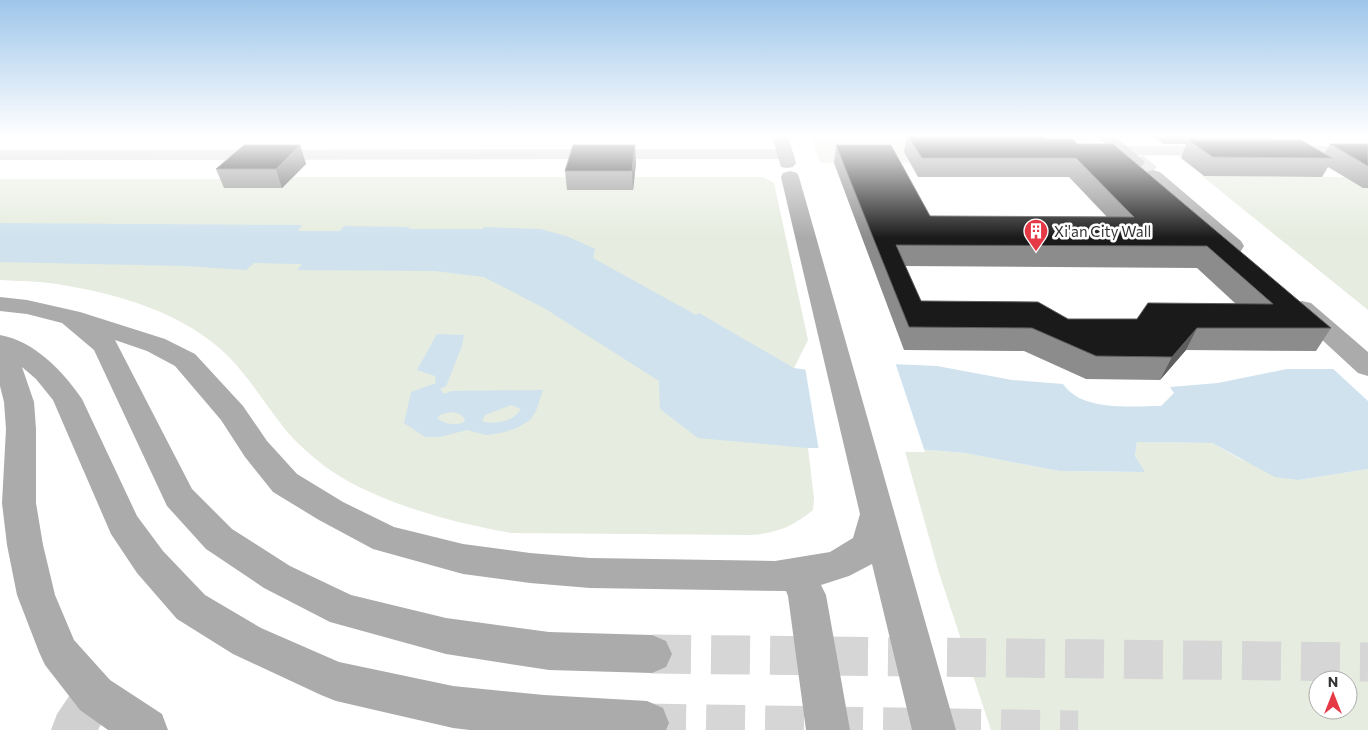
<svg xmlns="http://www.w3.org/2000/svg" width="1368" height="730" viewBox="0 0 1368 730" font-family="Commissioner,sans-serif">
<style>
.green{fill:#e6ecdf;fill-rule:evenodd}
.water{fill:#cfe2ee;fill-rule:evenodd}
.pier{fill:#fff}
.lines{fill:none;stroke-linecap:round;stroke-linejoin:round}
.major-tunnel-far1{stroke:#d6d6d6;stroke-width:19;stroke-dasharray:19 9;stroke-linecap:butt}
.major-tunnel{stroke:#d6d6d6;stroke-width:39;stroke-dasharray:39 20;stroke-linecap:butt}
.minor{fill:#d0d0d0;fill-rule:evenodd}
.major{fill:#ababab;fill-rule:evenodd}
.wall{fill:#8c8c8c;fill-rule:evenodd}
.shaded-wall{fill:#5f5f5f}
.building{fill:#1a1a1a;stroke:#5f5f5f;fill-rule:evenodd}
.labels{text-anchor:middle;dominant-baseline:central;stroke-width:5;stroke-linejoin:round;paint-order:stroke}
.far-poi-label{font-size:15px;fill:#333;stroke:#fff;text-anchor:start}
</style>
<rect width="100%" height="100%" fill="#fff"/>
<path class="green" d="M811,136H1082L1113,162L904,152L910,163H820Z
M1202,176L1345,177L1363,188H1368V310Z
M292,177H571L567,190H633L634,177H763L774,183L808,340L794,368L808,448L814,498L813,510C792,527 777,533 750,535L511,533C454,523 378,503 330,470C316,460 295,442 285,429C266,405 250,379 229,357C184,312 118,294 57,284C38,281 19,281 0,280V179H234L282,188Z
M1137,442L1212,443L1240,459L1299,480L1368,469V730H991L939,573L904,448L965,453L1059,471L1144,472L1135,456ZM1318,680H1348V710H1318Z"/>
<path class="water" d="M0,223L302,225L298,231H340L344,226L410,227L408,229H482L484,227L541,229L569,237L595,249L593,258L696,315L699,313L794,368L815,371L892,364L937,366L1012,380L1063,384C1082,412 1131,406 1161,406L1174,393L1170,387L1218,383L1287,369H1368V469L1299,480L1275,477L1212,443L1137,442L1135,456L1145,472L1059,471L965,453L904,448H808L698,438L660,409L659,381L544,308L484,277L435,271L297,270L302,264L254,263L246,270L186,266L0,262Z
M437,334L464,335L462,346L446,386L440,389L444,394L451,391L543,390L536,411L530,420L517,428L501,433L486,435L467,430L440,437H425L404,423L411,392L436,383L435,376L417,370ZM511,405L521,409C514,422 495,425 482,421L485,415ZM451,412L460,414L465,419L464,422C457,426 444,424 437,418L442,414Z"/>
<path class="pier" d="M895,362L925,452L819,451L805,367L815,369Z
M1329,365L1368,367V401Z"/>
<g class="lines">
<path class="major-tunnel-far1" d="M1136,162L1153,176"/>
<path class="major-tunnel" d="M652,654L1368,662
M647,723L1078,730"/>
<path class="minor" d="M1124,146H1220L1226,147L1229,151L1226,155L1220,156L1118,155L1115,151L1118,147Z
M1283,146H1368V156L1277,155L1274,151L1277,147Z
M785,149L791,150L794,154L791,158L785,159L0,160V150Z
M95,674L110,680L116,695L98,730H51L57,714L80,680Z"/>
<path class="major" d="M772,136H788L796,163L793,167L787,168L781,167Z
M1097,136H1115L1145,162L1142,166L1136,167L1130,166Z
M1153,170L1160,172L1241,241L1244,246L1241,251L1233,253L1225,251L1146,180L1144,176L1146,172Z
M790,171L797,173L799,177L956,730H912L872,564L849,576L821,585L826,595L850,730H806L788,596L786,591L590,588L530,583L463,574L373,549L319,520L273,492L245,457L221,420L175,366L147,351L115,340L192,489L232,529L290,566L351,595L446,618L549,632L652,635L666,641L672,654L666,667L652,673L549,670L446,654L330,622L264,588L206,549L167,506L94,350L62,323L27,314L0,311V297L27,300L80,312L165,339L195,354L243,406L267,441L297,474L343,502L394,527L463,544L530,553L590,558L775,561L830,552L853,538L860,514L781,177L783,173Z
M1302,301L1311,303L1368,352V376L1358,373L1293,313L1290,308L1293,303Z
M0,335C34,341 63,371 82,399L137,516L163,551L205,595L261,628L339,662L453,686L544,695L647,701L663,708L669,723L666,730H470L453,728L336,701L321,695L233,654L177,619L137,573L111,534L53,400L36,379L22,367L34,402L36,429V503L43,545L55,595L74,640L110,680L162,714L168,730H108L80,710L45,665L39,652L17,595L7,545L2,503L6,429L4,402L0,386Z"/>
</g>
<path class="wall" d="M907,136H1044L1048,139L1077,144L1331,328L1316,351L1186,350L1160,380L1086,379L1024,351L904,350L834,163L836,145L930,216L1107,217L1069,177H918L904,152ZM905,266L1197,268L1236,304L1137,319H1068L921,301Z
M1152,136H1274L1272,140L1324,154L1330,144H1368V188H1363L1328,167L1322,177L1204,176L1181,158L1186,144H1163Z
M300,145L306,164L282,188H224L216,169Z
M635,145L636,163L633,190H567L565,171Z"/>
<path class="shaded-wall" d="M300,145L306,164L282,188L276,169Z
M635,145L636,163L633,190L632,171Z
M1197,328L1186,350L1160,380L1172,357Z"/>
<path class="building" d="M908,136H1044L1048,139H1073L1077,144H1113L1331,328H1197L1172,357L1096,356L1032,328L909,327L836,145H891L930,216L1134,217L1076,158H922ZM896,245L1207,246L1273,304L1148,303L1137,319H1068L1038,302L921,301Z
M1188,140H1301L1332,158L1213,157Z
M1330,144H1368V166Z
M244,145H300L276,169H216Z
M573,145H635L632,171H565Z"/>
<linearGradient id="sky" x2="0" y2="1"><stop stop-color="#9ec6ea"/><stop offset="0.57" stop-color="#fff"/><stop offset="1" stop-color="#fff" stop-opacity="0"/></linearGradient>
<rect width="1368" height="238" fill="url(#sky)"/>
<defs>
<symbol id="building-pin" viewBox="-11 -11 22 30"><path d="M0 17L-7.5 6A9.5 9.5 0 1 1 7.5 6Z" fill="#e63946" stroke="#fff"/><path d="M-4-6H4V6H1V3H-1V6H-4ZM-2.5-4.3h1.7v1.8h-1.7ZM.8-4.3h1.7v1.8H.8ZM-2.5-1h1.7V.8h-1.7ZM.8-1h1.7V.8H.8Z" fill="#fff"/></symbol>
</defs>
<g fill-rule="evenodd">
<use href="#building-pin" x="1022" y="217" width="28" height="38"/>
</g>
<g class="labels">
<g class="far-poi-label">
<text x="1054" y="231">Xi'an City Wall</text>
</g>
</g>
<g transform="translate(1333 695)"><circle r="24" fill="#ffffff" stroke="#adadad"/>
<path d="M0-4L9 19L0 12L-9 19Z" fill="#e63946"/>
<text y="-8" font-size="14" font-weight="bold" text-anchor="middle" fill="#333333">N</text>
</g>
</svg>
